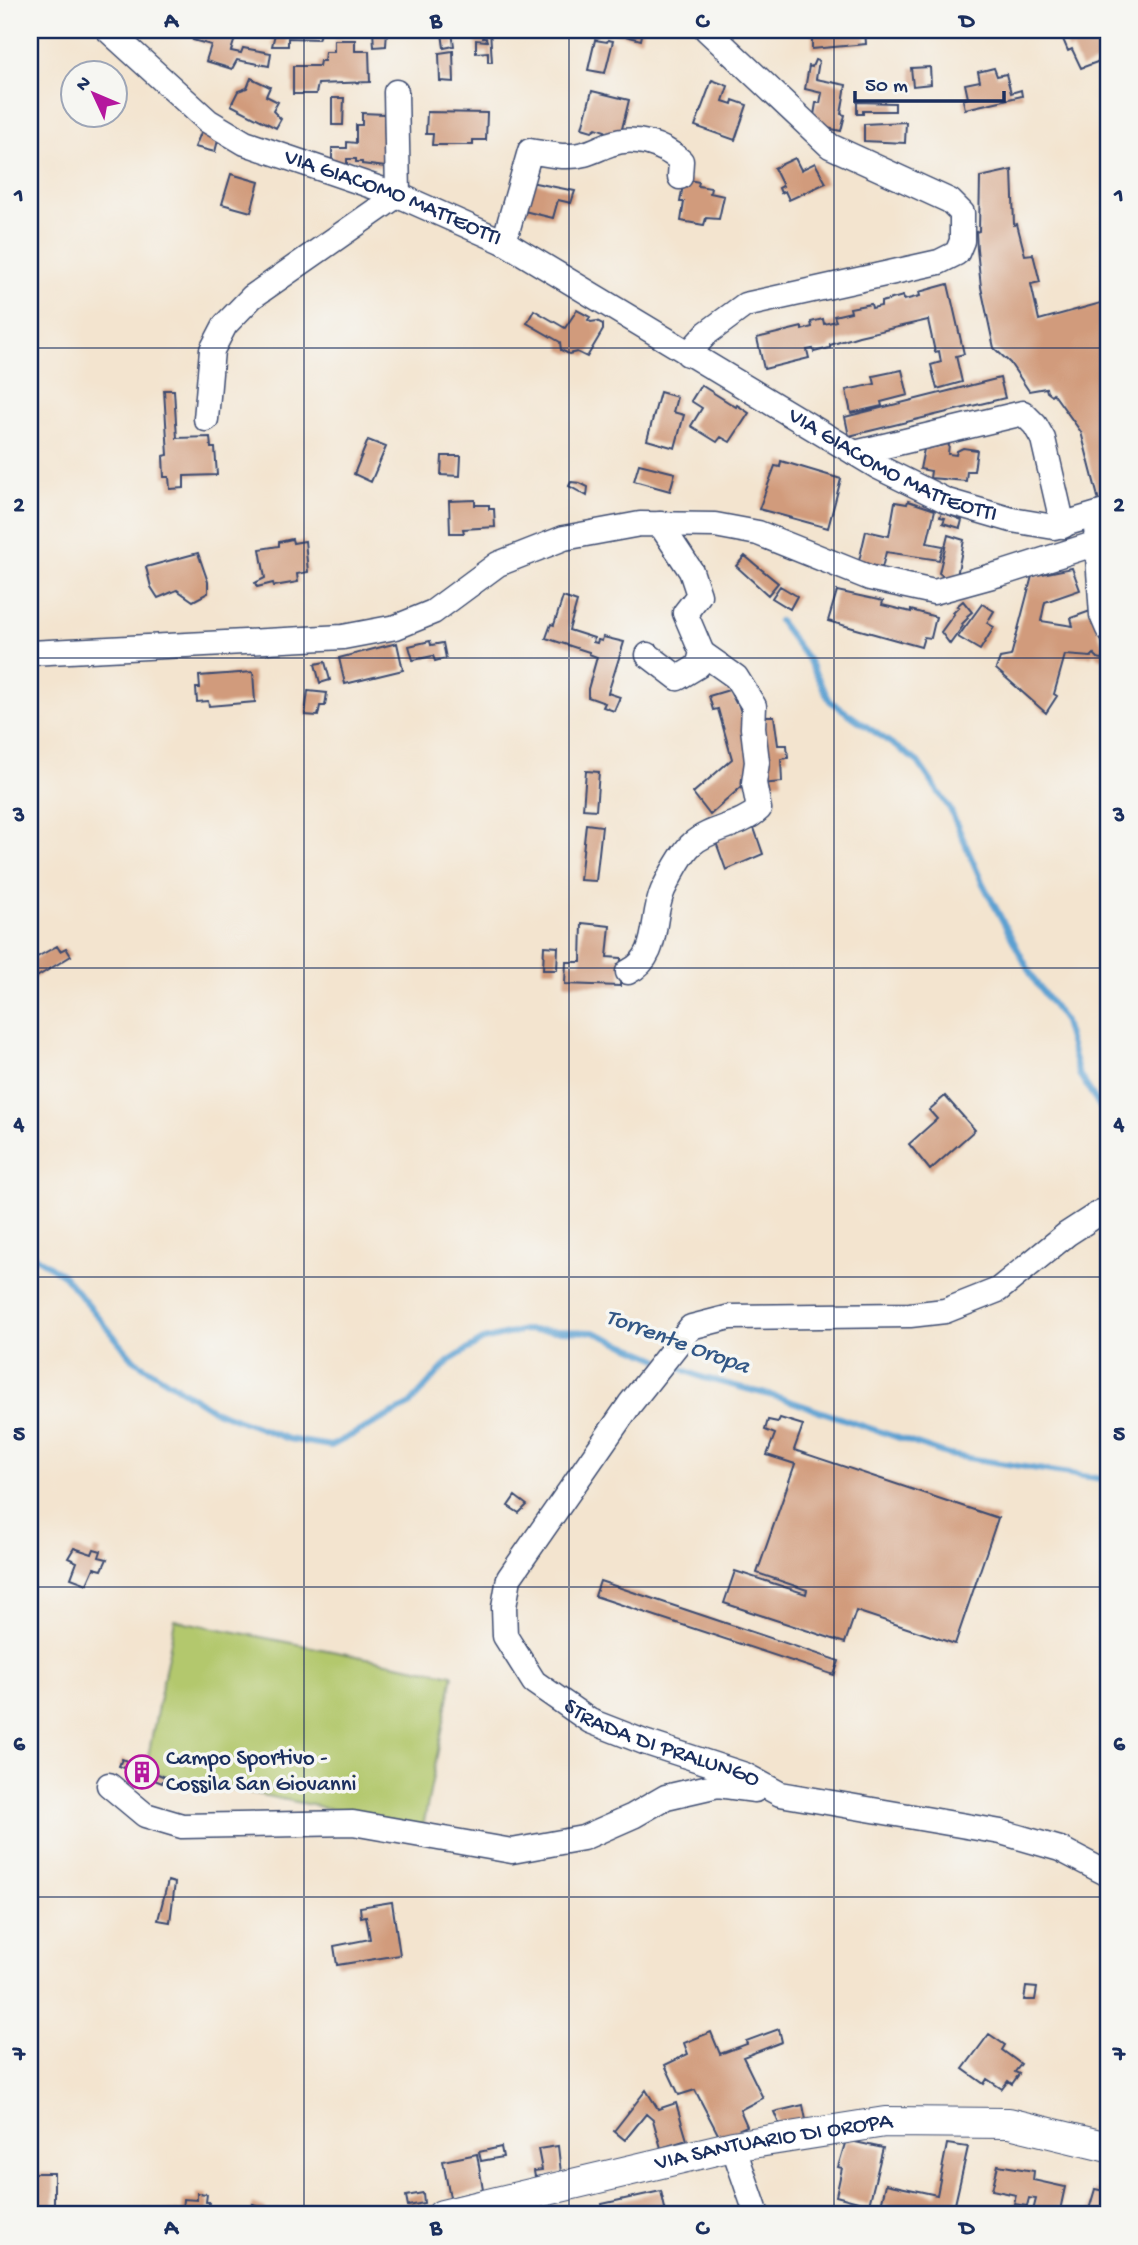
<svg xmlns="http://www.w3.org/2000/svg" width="1138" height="2245" viewBox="0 0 1138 2245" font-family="'Gochi Hand',sans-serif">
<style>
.green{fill:#b3c86d;stroke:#677c66;stroke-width:2}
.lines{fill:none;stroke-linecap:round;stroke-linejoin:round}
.stream{stroke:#5ca0d1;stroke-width:6}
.building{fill:#d19b7c}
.minor-casing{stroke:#3b4a6f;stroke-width:27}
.major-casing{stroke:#3b4a6f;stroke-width:32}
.minor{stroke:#fff;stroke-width:24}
.major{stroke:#fff;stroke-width:30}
.grid{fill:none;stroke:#1b2f5e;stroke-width:2;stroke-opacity:0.55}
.labels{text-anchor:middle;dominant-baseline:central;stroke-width:7;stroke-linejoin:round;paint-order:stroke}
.street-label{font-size:23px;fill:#1b2f5e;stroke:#f6f6f2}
.poi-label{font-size:23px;fill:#1b2f5e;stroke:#f6f6f2;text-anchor:start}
.water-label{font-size:24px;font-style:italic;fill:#325786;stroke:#f6f6f2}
.neatline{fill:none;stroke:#1b2f5e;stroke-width:2.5}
.grid-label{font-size:23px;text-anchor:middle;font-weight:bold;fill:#1b2f5e}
</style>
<rect width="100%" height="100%" fill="#f6f6f2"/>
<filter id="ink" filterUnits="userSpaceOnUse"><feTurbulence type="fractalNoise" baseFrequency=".0143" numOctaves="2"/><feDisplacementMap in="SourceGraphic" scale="14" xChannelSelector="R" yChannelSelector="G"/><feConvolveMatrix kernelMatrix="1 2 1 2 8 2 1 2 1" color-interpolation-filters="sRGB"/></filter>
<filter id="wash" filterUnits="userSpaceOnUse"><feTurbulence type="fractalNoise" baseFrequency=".00686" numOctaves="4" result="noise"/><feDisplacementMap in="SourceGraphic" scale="28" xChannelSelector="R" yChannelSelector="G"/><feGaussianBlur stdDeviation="1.57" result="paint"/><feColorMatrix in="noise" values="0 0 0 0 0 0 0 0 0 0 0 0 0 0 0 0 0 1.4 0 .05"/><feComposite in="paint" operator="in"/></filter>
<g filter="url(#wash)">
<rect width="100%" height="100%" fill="#f3e4cf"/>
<path class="green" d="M175,1620L453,1675L423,1827L145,1772Z"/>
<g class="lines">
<path class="stream" d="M779,621L809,661L830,701L918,762L950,809L981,880L1034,980L1063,1019L1079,1074L1108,1119
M30,1253L64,1276L134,1360L213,1410L288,1439L331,1446L409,1405L449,1361L483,1340L524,1330L594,1332L658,1359
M668,1363L701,1377L781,1398L949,1455L1108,1480"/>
</g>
<g id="blocks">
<path class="building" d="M184,30L237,32L231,51L241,53L243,48L271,53L269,66L237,60L232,69L206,61L211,45L193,40L195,36L183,33Z
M258,30H322L318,39L288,38V46H272L275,34Z
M373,30H387L386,46L374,47Z
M460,30H490L492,62H488V52L476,53V40L487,41L486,38H483V33L460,35Z
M615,30H643L641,40L614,33Z
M865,30L866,44L812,49V31Z
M890,30H959V32L947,33V36L934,37V32L890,34Z
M1059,30H1090L1094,38L1108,32V58L1081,68L1072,49L1068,51Z
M452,32L454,46L444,48L442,33Z
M334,40H355V51H369L370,82L318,84L316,94H293V66H319L320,61H324L325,52H334Z
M595,40L607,42L608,40L613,41L605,73L588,70Z
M453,51L454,82L440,81L439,53Z
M815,60L819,61L816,79L846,85L841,114L845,115L841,131L823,127L813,121L816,103H820L822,93L805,89L809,66L812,67Z
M930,67L931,84L913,86L911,68Z
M994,68L997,76L1006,74L1011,93L1021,90L1022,96L965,109L963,100L968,98L965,84L980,81L978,72Z
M251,78L270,87L266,96L278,102L273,111L281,119L276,128L231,105L238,91L247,88Z
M712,80L728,86L723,101L732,104L733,100L747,105L735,140L695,126Z
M592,91L629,100L620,137L606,134L605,131L596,128L592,131L582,128Z
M332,98H344L343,125H332Z
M857,102L895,103V111H863V114H857Z
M427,112L487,113L486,140H473V145H432L433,134H426Z
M362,113L384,114L386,167L362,164V162H356V159H347V167L332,166V148H347V142L356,143V125H362Z
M906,122L905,143L864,141V124Z
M202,130L218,140L215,152L195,147Z
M795,158L801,170L815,163L826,183L789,200L785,191L781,193L779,188L783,186L774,168Z
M1012,170L1014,225L1017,224L1025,255L1033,254L1040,282L1031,284L1039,320L1108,301V499L1099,501L1081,432L1053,393L1051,395L1047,392L1046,388L1029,391L1010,363L994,348L981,287L977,249L976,232L979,231L980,177Z
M231,174L259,182L251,212L222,204Z
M684,179L699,182L698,186L711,188L710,193L724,196L719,219L706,218L704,225L681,221L684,202H680Z
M530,182L575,191L571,203L558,200L553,218L524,211Z
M948,284L964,354L956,356L962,382L937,389L931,365L941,362L939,351L935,352L928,320L859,336L830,345V348L814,352L813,349L807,350L809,358L764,369L757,338L802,327V330L812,327L811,322L823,319L824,324L836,321L834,316L851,312L850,308L871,304L872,308L881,306V302L903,296L904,300L920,296L919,292Z
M534,310L565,328L577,310L590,317L588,320L591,322L597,321L603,324V330L587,357L577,352L569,354L561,350L560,342L527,323Z
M902,370L908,395L881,402L882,406L851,413L846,390L875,384L873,376Z
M1000,378L1005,398L849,436L845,417Z
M701,385L736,407L737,405L749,413L730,442L721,437L717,442L691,426L702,408L691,401Z
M164,390H174L177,438L210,437L211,448H215L217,475L184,476V488L170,489L169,477H164L163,456L168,455Z
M660,392L677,397L673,412L684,415L675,448L647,440Z
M368,440L386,447L371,482L354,474Z
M949,444L948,454L956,455L957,451L963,448L977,450L974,471H967L966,481L930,478L931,471L920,469L924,449Z
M442,456H461L460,476L441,475Z
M781,461L841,479L828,528L759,509L775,466L780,467Z
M639,464L675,473L670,491L634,481Z
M571,482L580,483L588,487L587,496L569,486Z
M475,500V505H489V509H494L495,527L463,529L464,533H450L449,501Z
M908,501L935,510L927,543L943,546L939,560L886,552L882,568L859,561L866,531L889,536L895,502L907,504Z
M942,512L962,520L960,528L943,523L945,518L940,517Z
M948,535L964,540L957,576L945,578L939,573Z
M292,539L293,543L305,541L308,572L297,574L298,582L274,586L273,583L257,587L255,583L265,578L260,549L279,546V542Z
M198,553L208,582V593L193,601L177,590L158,598L151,587L146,567Z
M745,556L778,583L768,595L736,566Z
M1072,568L1080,590L1045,602L1041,621L1073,626L1071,618L1093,610L1100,638L1108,651V661L1098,658L1094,654L1091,657L1065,655L1054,694L1057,696L1046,713L996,669L1000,658L1011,656L1032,576Z
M780,586L797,596L790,609L772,598Z
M837,591L883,601L882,605L911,612V610L936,617L931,638L924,637L921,647L828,621Z
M563,597L577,602L569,630L594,638L593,642L597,643L598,640L602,641L603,637L624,642L608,693L620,697L614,711L603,707L605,703L588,697V689L597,657L589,654V652L546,638L551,624L554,625Z
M963,601L972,612L967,616L968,618L962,624L963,626L950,644L941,632L954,614L953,613L959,607L957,606Z
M982,604L994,611L987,623L994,627L980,650L958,637Z
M430,641L431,645L443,643L446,658L435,661L433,656L413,660L409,646Z
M397,643L403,670L345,684L339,658Z
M325,662L330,680L320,683L315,664Z
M253,672L255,702L209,706L208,701L197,702L196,688H200L199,676Z
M729,690L736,703H738L753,751L750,779L710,815L693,793L732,759L718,709L713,710L709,696Z
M308,691L327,693L325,706H320L318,716L305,715Z
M764,716H774L778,745H787L788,758L781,759L782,782L761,784Z
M586,771L599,772L596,810L583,809Z
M586,824L602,826L596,881L580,880Z
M754,828L763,854L726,870L716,842Z
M582,923L610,926L607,957L621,958L620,986L565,984L566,962H581Z
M57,946L60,951L66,948L71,956L30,981V961Z
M544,946L558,947L557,970H543Z
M945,1096L975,1130L930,1170L909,1144L937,1119L929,1110Z
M780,1418L803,1425L794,1450L998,1518L955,1644L856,1611L845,1643L724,1603L735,1571L806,1594L807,1590L757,1573L795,1464L767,1455L775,1434L765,1430L768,1420L778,1422Z
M515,1496L527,1505L519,1513L508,1506Z
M74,1548L92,1554L94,1549L101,1551L99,1557L107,1559L102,1570L94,1568L87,1584L71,1578L77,1562L68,1558Z
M600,1581L839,1661L834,1675L595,1596Z
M122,1759L165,1777L162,1783L119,1766Z
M168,1881L175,1883L170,1922L158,1920Z
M392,1902L400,1955L337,1965L334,1946L370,1939L366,1916L361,1917L360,1907Z
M1026,1987L1037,1988L1035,2000H1024Z
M779,2029L782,2042L743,2057L763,2098L740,2110L747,2126L720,2138L695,2090L679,2095L665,2065L688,2054L684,2043L711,2032L720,2054L747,2044L746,2041Z
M989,2034L1005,2045L1002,2050L1021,2064L1015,2072L1019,2074L1012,2084L1008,2081L1002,2089L987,2079L984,2084L963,2069Z
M646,2090L658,2109L676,2103L687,2140L661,2148L653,2120L646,2114L625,2140L614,2131Z
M803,2105L806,2120L779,2124L774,2112Z
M846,2140L883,2148L869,2205L836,2196L842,2168L838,2167Z
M947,2144L968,2147L953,2213L931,2215L881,2205L886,2184L937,2195Z
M558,2146L561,2173L535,2177L534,2171L542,2170L538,2149Z
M501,2147L503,2157L481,2161L479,2152Z
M477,2154L483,2190L450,2198L443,2161Z
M998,2165L1034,2171L1033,2180L1065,2187L1059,2215H1032L1036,2199L1029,2198L1027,2206L1014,2204L1016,2195L992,2190Z
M30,2173H54V2213H43L42,2208L31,2209Z
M1108,2180V2215L1088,2213L1095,2189L1104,2191Z
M661,2191L666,2213L653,2215H605L602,2204Z
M197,2193L207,2194L206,2202H209L208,2212L211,2213V2215H143V2208L182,2212L183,2199L197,2200Z
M423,2193L424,2203L408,2206L406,2196Z
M253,2204L266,2209V2215H250Z"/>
</g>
</g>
<g filter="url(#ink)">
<use href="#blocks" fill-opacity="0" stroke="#3b4a6f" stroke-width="2"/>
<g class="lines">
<defs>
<g id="minor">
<path id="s1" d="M108,30L208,121L245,143L398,195L504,242L878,467L947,501L1012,520L1054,527L1108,511"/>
<path d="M504,242L530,151C548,154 566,159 584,154C593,152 601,147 610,144C634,135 662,144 681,161L680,177"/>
<path d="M688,354L707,333L745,305L939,262L957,253L962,241V213L950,201L830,146L707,30"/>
<path d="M206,419L212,350L225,325L252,297L398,195L396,92"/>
<path d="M855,453L1023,413L1035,425L1043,439L1063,526"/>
<path d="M1096,527L1102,615L1108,629"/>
<path d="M30,653L343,637L396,627L433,612L498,564L564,538L640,524L715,525L758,533L870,578L934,592L1003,573L1097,543"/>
<path d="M648,655L678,678L698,666L702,653L685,613L699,595L691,571L660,524"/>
<path d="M628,972C661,956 650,919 663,890C669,878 682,852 692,844C711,827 740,827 759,809L754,783L757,762L753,728L754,706L736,677L702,653"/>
<path id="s2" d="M1108,1210L1101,1212L1067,1234L998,1290L945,1311L910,1315L730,1317L691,1327L630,1404L509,1578L504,1607L505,1636L534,1682L590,1721L644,1742L745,1775L780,1794L1001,1832L1060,1849L1108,1874"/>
<path d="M109,1785L145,1815L182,1826L353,1823L512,1851L583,1838L633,1816L666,1797L718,1785L755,1790"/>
<path d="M733,2146L757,2215"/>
</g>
<g id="major">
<path id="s3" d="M442,2215L733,2146L885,2122L1009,2123L1108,2147"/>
</g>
</defs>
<use href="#minor" class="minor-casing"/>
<use href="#major" class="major-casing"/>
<use href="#minor" class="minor"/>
<use href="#major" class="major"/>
</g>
</g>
<path class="grid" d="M304,30V2215M569,30V2215M834,30V2215M30,348H1108M30,658H1108M30,968H1108M30,1277H1108M30,1587H1108M30,1897H1108"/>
<defs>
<symbol id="building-ring" viewBox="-11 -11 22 22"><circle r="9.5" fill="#f6f6f2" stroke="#b5179e" stroke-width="1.5"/><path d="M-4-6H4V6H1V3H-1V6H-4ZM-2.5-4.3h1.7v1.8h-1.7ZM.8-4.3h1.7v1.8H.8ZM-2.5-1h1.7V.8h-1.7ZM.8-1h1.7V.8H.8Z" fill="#b5179e"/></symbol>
</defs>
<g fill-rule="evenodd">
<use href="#building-ring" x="123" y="1753" width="38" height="38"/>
</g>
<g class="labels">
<g class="street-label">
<text stroke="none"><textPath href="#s1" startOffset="336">VIA GIACOMO MATTEOTTI</textPath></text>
<text stroke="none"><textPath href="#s1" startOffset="905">VIA GIACOMO MATTEOTTI</textPath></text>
<text stroke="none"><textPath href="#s2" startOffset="1015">STRADA DI PRALUNGO</textPath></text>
<text stroke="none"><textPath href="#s3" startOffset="340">VIA SANTUARIO DI OROPA</textPath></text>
</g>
<g class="poi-label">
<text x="166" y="1759">Campo Sportivo -<tspan x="166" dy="26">Cossila San Giovanni</tspan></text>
</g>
<g class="water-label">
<text transform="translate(677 1343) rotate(20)">Torrente Oropa</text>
</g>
</g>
<rect width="1138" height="2245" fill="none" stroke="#f6f6f2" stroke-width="77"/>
<g transform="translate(94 94) rotate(314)"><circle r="33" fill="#f6f6f2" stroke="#9ea6b7" stroke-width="2"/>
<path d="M0-5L12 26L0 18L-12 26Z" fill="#b5179e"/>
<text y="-10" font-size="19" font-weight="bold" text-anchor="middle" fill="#1b2f5e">N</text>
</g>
<path d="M855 91v10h149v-10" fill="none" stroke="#1b2f5e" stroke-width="3.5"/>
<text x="865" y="91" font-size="21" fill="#1b2f5e" stroke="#f6f6f2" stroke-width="5" paint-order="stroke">50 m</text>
<rect x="38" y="38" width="1062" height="2168" class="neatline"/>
<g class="grid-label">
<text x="171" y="27">A</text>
<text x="436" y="27">B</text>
<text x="702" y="27">C</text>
<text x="967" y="27">D</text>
<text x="19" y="201">1</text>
<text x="1119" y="201">1</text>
<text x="19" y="511">2</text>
<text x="1119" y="511">2</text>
<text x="19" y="821">3</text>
<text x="1119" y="821">3</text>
<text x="19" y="1130">4</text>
<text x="1119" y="1130">4</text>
<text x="19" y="1440">5</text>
<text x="1119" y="1440">5</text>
<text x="19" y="1750">6</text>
<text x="1119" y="1750">6</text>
<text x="19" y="2060">7</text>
<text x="1119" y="2060">7</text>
<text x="171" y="2234">A</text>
<text x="436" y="2234">B</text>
<text x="702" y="2234">C</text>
<text x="967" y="2234">D</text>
</g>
</svg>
